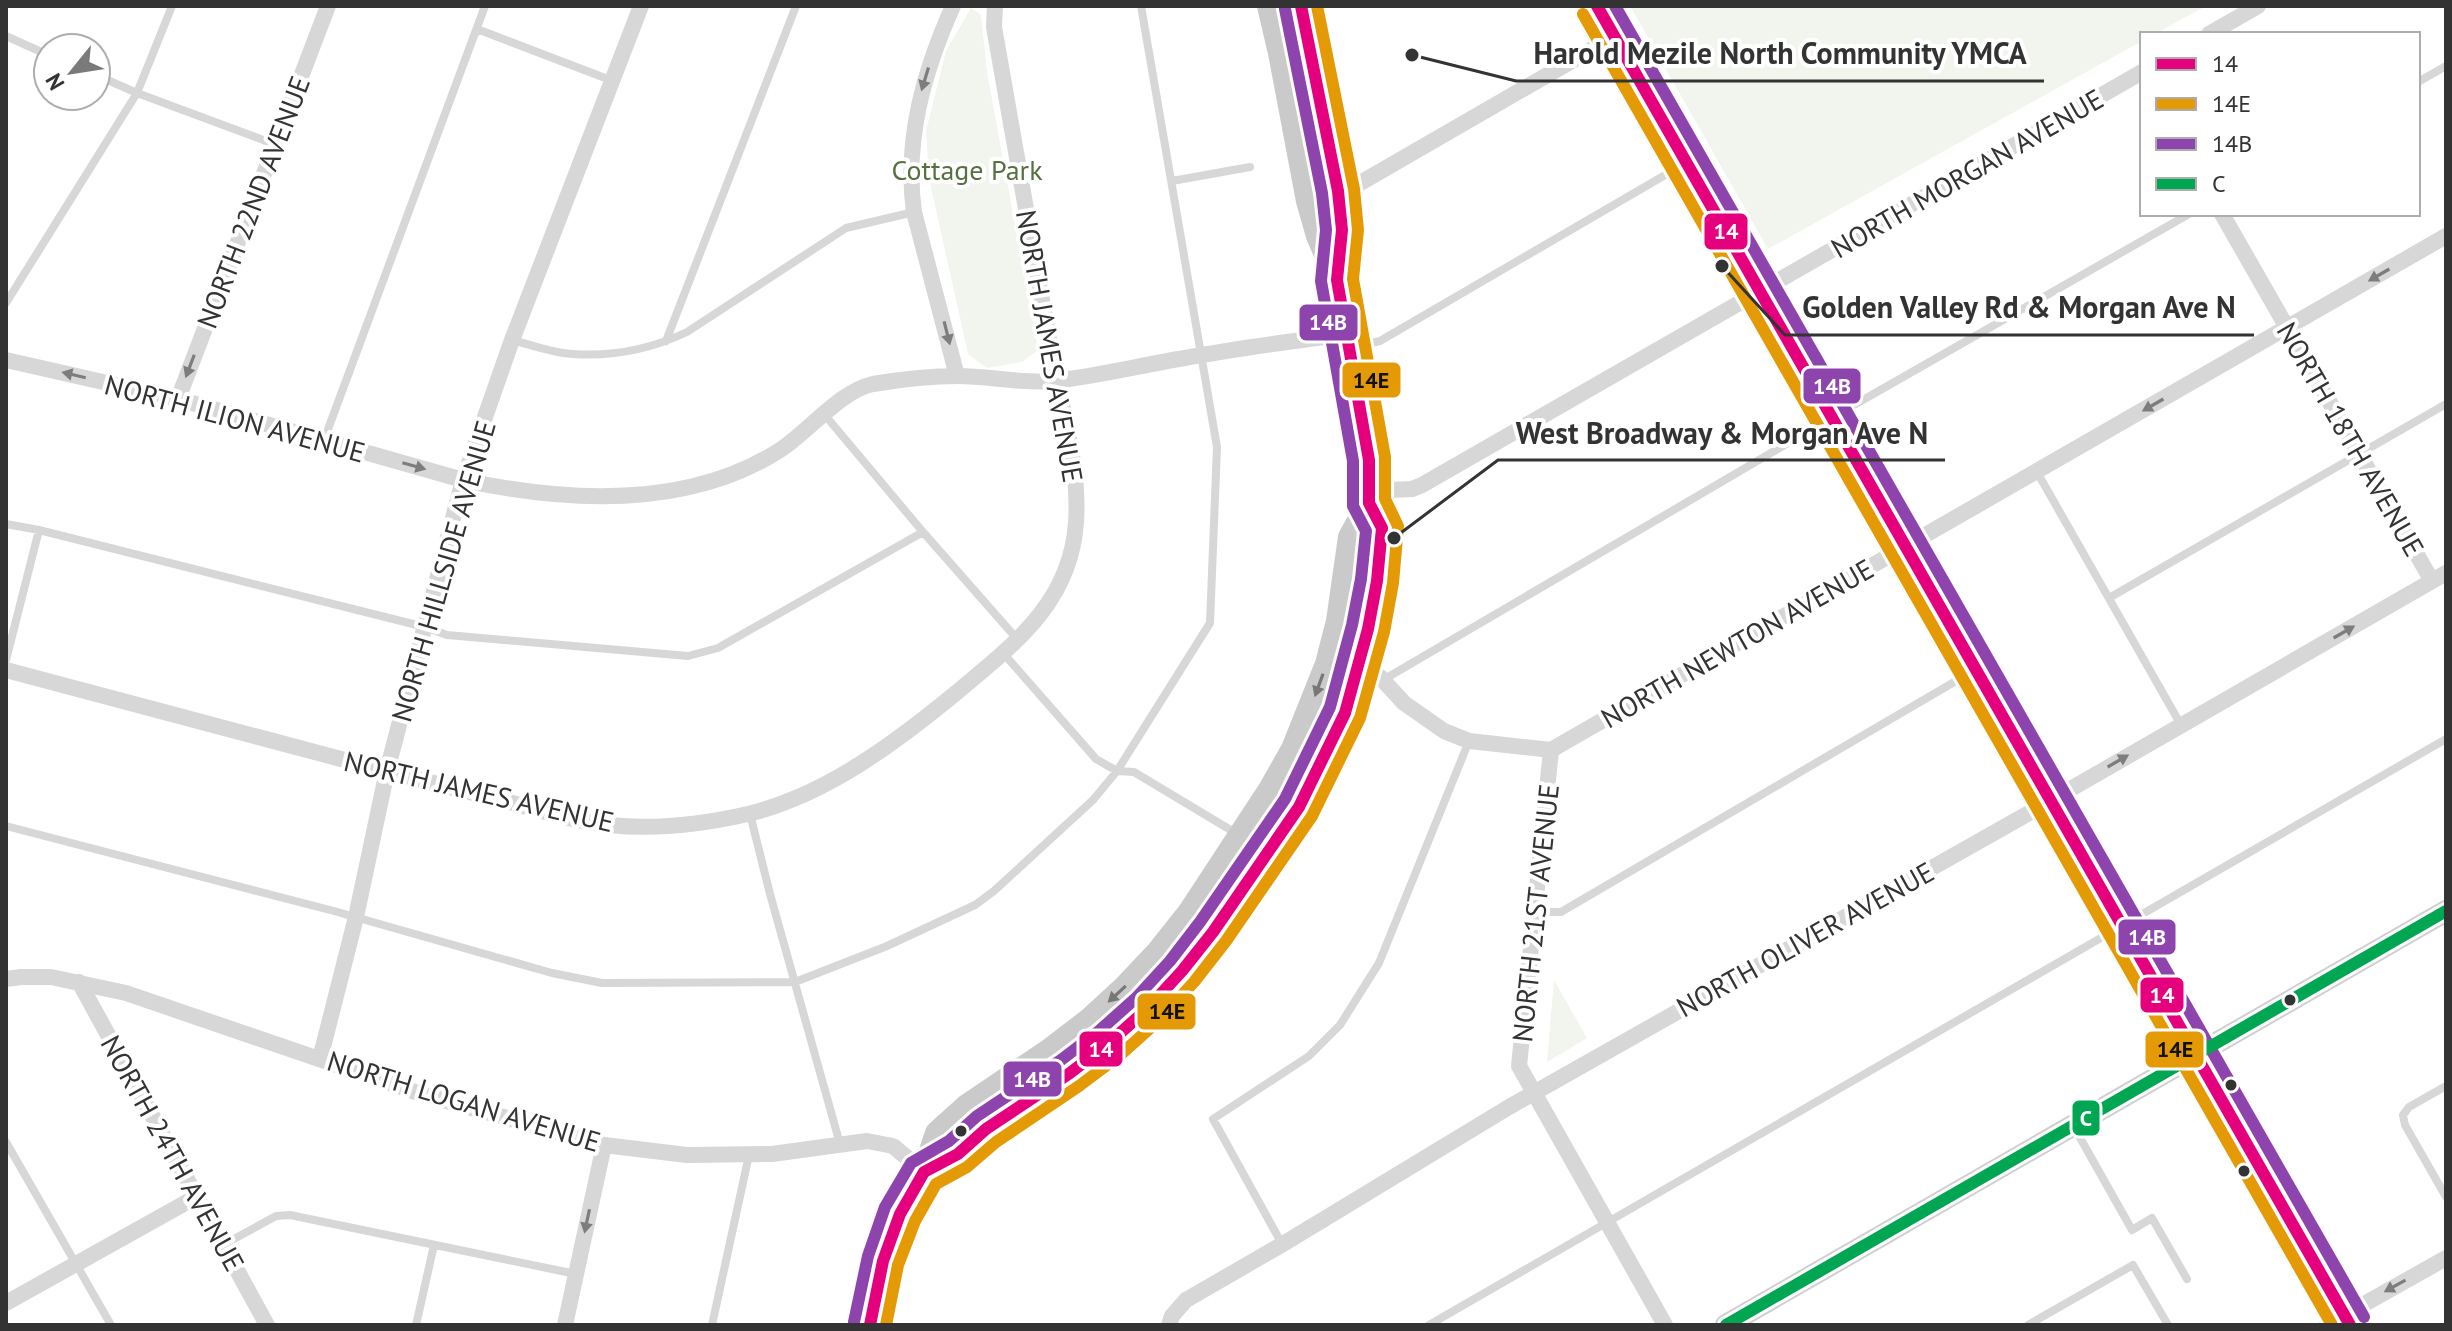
<svg xmlns="http://www.w3.org/2000/svg" width="2452" height="1331" viewBox="0 0 2452 1331" font-family="'PT Sans',sans-serif">
<style>
.green{fill:#f1f5ed}
.lines{fill:none;stroke-linecap:round;stroke-linejoin:round}
.lane{stroke:#d7d7d7;stroke-width:8}
.street{stroke:#d7d7d7;stroke-width:16}
.secondary{stroke:#d0d0d0;stroke-width:22}
.primary{stroke:#cacaca;stroke-width:24}
.bus-1-casing{stroke:#fff;stroke-width:18}
.bus-2-casing{stroke:#fff;stroke-width:18}
.bus-3-casing{stroke:#fff;stroke-width:18}
.bus-4-casing{stroke:#fff;stroke-width:18}
.bus-1{stroke:#e5007d;stroke-width:12}
.bus-2{stroke:#e39a05;stroke-width:12}
.bus-3{stroke:#8e44ad;stroke-width:12}
.bus-4{stroke:#00a651;stroke-width:12}
.oneway{fill:#7d7d7d}
.oneway2{fill:#777}
.bus-dot{fill:#333;stroke:#fff;stroke-width:3}
.labels{text-anchor:middle;dominant-baseline:central;stroke-width:8;stroke-linejoin:round;paint-order:stroke}
.park-label{font-size:28px;fill:#56703f;stroke:#fff}
.street-label{font-size:28px;fill:#333;stroke:#fff}
.leader{fill:none;stroke:#333;stroke-width:3}
.callout-dot{fill:#333;stroke:#fff;stroke-width:3}
.callout-label{font-size:30px;text-anchor:middle;font-weight:bold;fill:#333;stroke:#fff;stroke-width:8;stroke-linejoin:round;paint-order:stroke}
.line-badge{stroke:#fff;stroke-width:3}
.badge-label{font-size:22px;text-anchor:middle;font-weight:bold;fill:#fff}
.pale-badge-label{font-size:22px;text-anchor:middle;font-weight:bold;fill:#111}
</style>
<rect width="100%" height="100%" fill="#fff"/>
<path class="green" d="M1630,6H2206L2155,34H2142V41L1768,249Z
M971,8L981,15L987,72L1038,350L1022,362L987,368L968,354L929,178L926,131L946,51Z
M1554,980L1587,1038L1547,1062Z"/>
<g class="lines">
<path class="lane" d="M477,29L613,81
M6,36L48,55
M96,75L137,93L274,144
M2418,82L2446,66
M1172,181L1250,167
M6,303L137,93L172,6
M512,340C532,345 553,353 573,354C614,357 651,349 687,332L846,228L914,212
M666,341L796,6
M1350,348L1380,341L1684,164
M824,414L923,532L1018,640
M324,440L485,6
M2037,472L2181,725
M6,524L39,530L425,627L447,635L688,656L718,648L923,532
M2109,598L2446,404
M1004,654L1096,759L1117,771L1134,772L1239,835
M6,660L39,530
M1383,680L1812,429L2189,214
M750,814L770,894L840,1144
M6,826L334,911L552,973L602,983L795,982L887,946L975,905L994,891L1093,800L1117,771L1210,623L1217,447L1141,6
M1535,912H1561L1973,671
M2446,1086L2409,1107L2403,1115L2405,1125L2446,1197
M2074,1127L2132,1230L2152,1218L2187,1279
M6,1142L111,1325
M1282,1244L1213,1119L1309,1056L1340,1025L1379,963L1469,741
M223,1245L276,1216L290,1215L576,1274
M416,1325L434,1245
M712,1325L749,1155
M1429,1325L2446,739
M2028,1325L2133,1265L2168,1325"/>
<path class="street" d="M953,6C924,71 904,140 914,212L957,376
M2209,34L2258,6
M1338,191L1355,186L1615,36
M2222,214L2432,581
M6,360L178,399L463,480C565,502 687,510 780,450C808,432 840,391 873,384C897,380 934,376 958,376C990,376 1021,384 1054,381C1098,376 1142,365 1185,358C1239,348 1293,341 1347,334
M178,399L328,6
M1369,491L1412,489L1422,485L2142,72
M1360,664L1380,677L1404,703L1444,731L1469,741L1551,750L2446,236
M6,670C118,700 229,729 341,759C397,774 453,788 509,802C542,811 576,822 610,825C655,830 704,824 748,814C826,795 895,743 956,693C1013,645 1071,603 1076,522C1080,464 1061,408 1051,351C1031,243 1014,135 994,27L995,6
M1551,750L1519,1066L1665,1325
M6,979L21,977H51L126,993L421,1094L604,1145L687,1155L772,1154L867,1141L893,1146L924,1172
M79,982L267,1325
M320,1059L356,917L387,771L463,480L512,340L641,6
M6,1303L196,1197
M565,1325L604,1145
M1169,1325L1172,1316L1186,1300L1283,1244L1509,1107L2022,817L2446,573
M2327,1325L2446,1258"/>
<path class="secondary" d="M1597,6L2350,1325
M1726,1325L2446,911"/>
<path class="primary" d="M1301,6L1338,191L1342,230L1337,278
M924,1172L958,1154L986,1129L1070,1073L1109,1043L1147,1009L1182,971L1213,932L1299,807L1321,765L1345,713L1360,664L1377,581L1382,528L1369,503V460L1337,280L1318,236L1308,201L1280,53L1269,6
M870,1325L883,1261L900,1214L924,1172L937,1133L967,1106L1050,1050L1089,1020L1125,987L1158,952L1189,913L1271,788L1293,749L1327,664L1338,621L1350,537L1369,503"/>
<defs>
<path id="bus-1" d="M1597,6L2350,1325
M870,1325L883,1261L900,1214L924,1172L958,1154L986,1129L1070,1073L1109,1043L1147,1009L1182,971L1213,932L1299,807L1345,713L1368,629L1377,581L1382,528L1369,503V460L1337,280L1342,230L1338,191L1301,6"/>
<path id="bus-2" d="M1583,14L2332,1325
M886,1325L898,1265L915,1221L936,1184L967,1167L996,1142L1079,1086L1119,1056L1158,1021L1194,982L1226,941L1312,816L1360,718L1384,632L1393,583L1398,526L1385,499V457L1353,279L1358,230L1354,189L1317,6"/>
<path id="bus-3" d="M1615,6L2364,1317
M854,1322L868,1256L885,1207L911,1163L949,1141L977,1116L1061,1060L1099,1031L1136,998L1170,961L1200,922L1285,799L1330,707L1352,625L1361,579L1366,531L1353,506V461L1321,281L1326,230L1322,193L1285,9"/>
<path id="bus-4" d="M1726,1325L2446,911"/>
</defs>
<use href="#bus-1" class="bus-1-casing"/>
<use href="#bus-2" class="bus-2-casing"/>
<use href="#bus-3" class="bus-3-casing"/>
<use href="#bus-4" class="bus-4-casing"/>
<use href="#bus-1" class="bus-1"/>
<use href="#bus-2" class="bus-2"/>
<use href="#bus-3" class="bus-3"/>
<use href="#bus-4" class="bus-4"/>
</g>
<defs><path id="oneway-solid" d="M-6-.8H1V-3.2L6.5 0L1 3.2V.8H-6Z" transform="scale(2)"/></defs>
<g class="oneway">
<use href="#oneway-solid" transform="translate(925 79) rotate(107)"/>
<use href="#oneway-solid" transform="translate(2379 275) rotate(150)"/>
<use href="#oneway-solid" transform="translate(947 333) rotate(76)"/>
<use href="#oneway-solid" transform="translate(190 366) rotate(111)"/>
<use href="#oneway-solid" transform="translate(74 375) rotate(-167)"/>
<use href="#oneway-solid" transform="translate(2153 405) rotate(150)"/>
<use href="#oneway-solid" transform="translate(414 466) rotate(16)"/>
<use href="#oneway-solid" transform="translate(2344 632) rotate(-30)"/>
<use href="#oneway-solid" transform="translate(2118 761) rotate(-30)"/>
<use href="#oneway-solid" transform="translate(587 1221) rotate(102)"/>
<use href="#oneway-solid" transform="translate(2395 1286) rotate(151)"/>
</g>
<g class="oneway2">
<use href="#oneway-solid" transform="translate(1319 685) rotate(110)"/>
<use href="#oneway-solid" transform="translate(1117 994) rotate(137)"/>
</g>
<g class="bus-dot">
<circle cx="2290" cy="1000" r="7"/>
<circle cx="2231" cy="1085" r="7"/>
<circle cx="961" cy="1131" r="7"/>
<circle cx="2244" cy="1171" r="7"/>
</g>
<g class="labels">
<g class="park-label">
<text x="967" y="169">Cottage Park</text>
</g>
<g class="street-label">
<text transform="translate(1967 173) rotate(-30)">NORTH MORGAN AVENUE</text>
<text transform="translate(253 202) rotate(-69)">NORTH 22ND AVENUE</text>
<text transform="translate(1050 346) rotate(80)">NORTH JAMES AVENUE</text>
<text transform="translate(235 418) rotate(15)">NORTH ILION AVENUE</text>
<text transform="translate(2351 439) rotate(60)">NORTH 18TH AVENUE</text>
<text transform="translate(443 571) rotate(-74)">NORTH HILLSIDE AVENUE</text>
<text transform="translate(1737 643) rotate(-30)">NORTH NEWTON AVENUE</text>
<text transform="translate(479 791) rotate(13)">NORTH JAMES AVENUE</text>
<text transform="translate(1535 913) rotate(-84)">NORTH 21ST AVENUE</text>
<text transform="translate(1805 939) rotate(-29)">NORTH OLIVER AVENUE</text>
<text transform="translate(464 1101) rotate(17)">NORTH LOGAN AVENUE</text>
<text transform="translate(173 1153) rotate(61)">NORTH 24TH AVENUE</text>
</g>
</g>
<path class="leader" d="M1412 55L1516 81H2044M1722 266L1785 335H2254M1394 538L1498 460H1945"/>
<g class="callout-dot">
<circle cx="1412" cy="55" r="8"/>
<circle cx="1722" cy="266" r="8"/>
<circle cx="1394" cy="538" r="8"/>
</g>
<g class="callout-label">
<text x="1780" y="64">Harold Mezile North Community YMCA</text>
<text x="2019" y="318">Golden Valley Rd &amp; Morgan Ave N</text>
<text x="1722" y="444">West Broadway &amp; Morgan Ave N</text>
</g>
<g class="line-badge">
<rect x="1703" y="212" width="46" height="39" rx="8" fill="#e5007d"/>
<rect x="1298" y="303" width="61" height="39" rx="8" fill="#8e44ad"/>
<rect x="1341" y="361" width="61" height="38" rx="8" fill="#e39a05"/>
<rect x="1802" y="367" width="60" height="38" rx="8" fill="#8e44ad"/>
<rect x="2117" y="918" width="60" height="38" rx="8" fill="#8e44ad"/>
<rect x="2139" y="976" width="46" height="38" rx="8" fill="#e5007d"/>
<rect x="1136" y="992" width="61" height="39" rx="8" fill="#e39a05"/>
<rect x="1078" y="1030" width="46" height="38" rx="8" fill="#e5007d"/>
<rect x="2144" y="1030" width="61" height="39" rx="8" fill="#e39a05"/>
<rect x="1002" y="1060" width="61" height="38" rx="8" fill="#8e44ad"/>
<rect x="2071" y="1099" width="30" height="38" rx="8" fill="#00a651"/>
</g>
<g class="badge-label">
<text x="1726" y="239">14</text>
<text x="1328" y="330">14B</text>
<text x="1832" y="394">14B</text>
<text x="2147" y="945">14B</text>
<text x="2162" y="1003">14</text>
<text x="1101" y="1057">14</text>
<text x="1032" y="1087">14B</text>
<text x="2086" y="1126">C</text>
</g>
<g class="pale-badge-label">
<text x="1371" y="388">14E</text>
<text x="1167" y="1019">14E</text>
<text x="2175" y="1057">14E</text>
</g>
<rect width="2452" height="1331" fill="none" stroke="#333333" stroke-width="16"/>
<rect x="2140" y="32" width="280" height="184" fill="#ffffff" stroke="#adadad" stroke-width="2"/>
<rect x="2156" y="58" width="40" height="12" fill="#e5007d" stroke="#adadad" stroke-width="2"/>
<text x="2212" y="72" font-size="24" fill="#333333">14</text>
<rect x="2156" y="98" width="40" height="12" fill="#e39a05" stroke="#adadad" stroke-width="2"/>
<text x="2212" y="112" font-size="24" fill="#333333">14E</text>
<rect x="2156" y="138" width="40" height="12" fill="#8e44ad" stroke="#adadad" stroke-width="2"/>
<text x="2212" y="152" font-size="24" fill="#333333">14B</text>
<rect x="2156" y="178" width="40" height="12" fill="#00a651" stroke="#adadad" stroke-width="2"/>
<text x="2212" y="192" font-size="24" fill="#333333">C</text>
<g transform="translate(72 72) rotate(240)"><circle r="38" fill="#ffffff" stroke="#adadad" stroke-width="2"/>
<path d="M0-6L14 30L0 20L-14 30Z" fill="#7a7a7a"/>
<text y="-12" font-size="22" font-weight="bold" text-anchor="middle" fill="#333333">N</text>
</g>
</svg>
